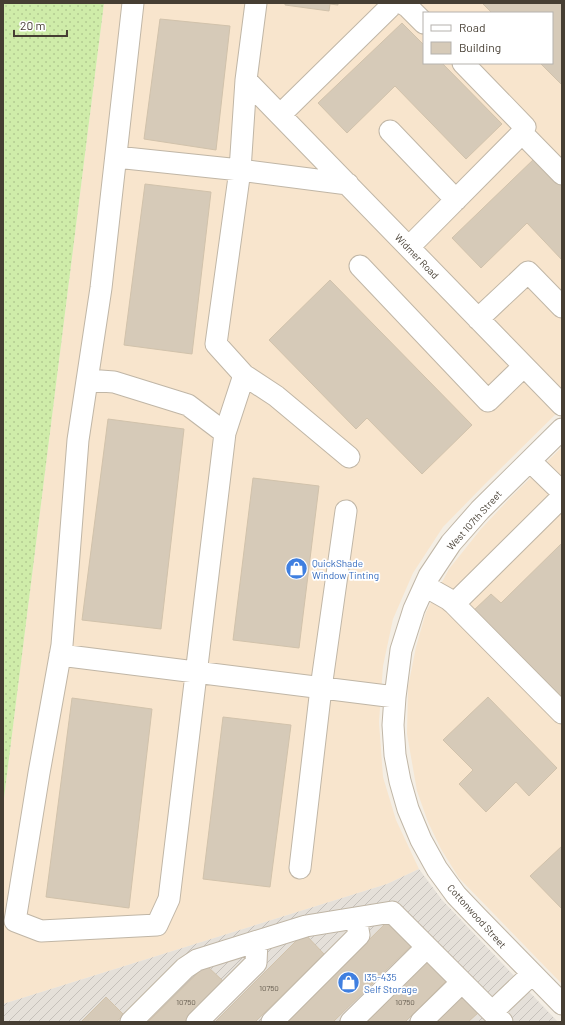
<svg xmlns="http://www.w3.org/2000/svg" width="565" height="1025" viewBox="0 0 565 1025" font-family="Barlow,sans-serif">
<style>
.commercial{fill:#f8e5cd;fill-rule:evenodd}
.industrial{fill:url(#industrial-furrows)}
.grass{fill:url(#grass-dots)}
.building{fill:#d6cab8;stroke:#d1c2ab}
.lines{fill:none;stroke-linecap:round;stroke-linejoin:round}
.minor-casing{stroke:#c0b6a6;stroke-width:23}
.minor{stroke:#fff;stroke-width:21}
.labels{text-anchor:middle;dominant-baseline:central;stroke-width:3.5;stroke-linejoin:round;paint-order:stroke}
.number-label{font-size:8px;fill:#6a6154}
.street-label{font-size:10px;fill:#463e33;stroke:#fff}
.shop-label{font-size:10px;fill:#366cbe;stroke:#fff;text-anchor:start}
</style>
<defs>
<pattern id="industrial-furrows" width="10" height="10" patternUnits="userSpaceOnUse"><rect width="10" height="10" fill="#e5e0d9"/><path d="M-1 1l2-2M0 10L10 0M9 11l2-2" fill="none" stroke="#c6c1bb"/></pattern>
<pattern id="grass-dots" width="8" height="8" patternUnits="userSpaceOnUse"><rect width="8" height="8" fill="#cfeca9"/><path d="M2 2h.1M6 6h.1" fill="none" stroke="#b3cb92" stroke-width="1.8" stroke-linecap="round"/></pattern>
</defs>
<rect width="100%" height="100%" fill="#f4eee4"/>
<path class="commercial" d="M104,3H562V408L485,484L443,527L413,573L393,619L383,666L379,722L383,777L396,820L419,869L387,884L3,1004V806ZM424,13H552V63H424Z
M562,447V984L459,878L441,849L428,822L417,791L407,734L408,687L416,647L426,612L449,569L481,529L511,497Z"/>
<path class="industrial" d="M419,869L442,900L558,1022H3V1004L387,884Z"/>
<path class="grass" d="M3,3H104L3,806Z"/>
<path class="building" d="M285,3H338V5L330,4L329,11L285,5Z
M482,3H562V85L540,63H552V13H492Z
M160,19L230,26L216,150L144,139Z
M402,23L424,45V63H442L502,124L466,159L395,86L347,133L318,103Z
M536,157L562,184V260L527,223L481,268L452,238Z
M145,184L211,192L192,354L124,345Z
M330,280L472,425L422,474L367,418L356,429L269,340Z
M108,419L184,429L161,629L82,620Z
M253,478L319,486L299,648L233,640Z
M561,544L562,545V698L473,611L491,594L501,603Z
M488,697L557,768L529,796L516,782L486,812L459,784L473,770L443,740Z
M72,698L152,709L129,908L46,897Z
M223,717L291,725L270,887L203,879Z
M562,846V909L530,876Z
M388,921L412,945L333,1022H286Z
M304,933L324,954L255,1022H215Z
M427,961L446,981L405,1022H365Z
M206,965L224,982L184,1022H148Z
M460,995L478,1013L468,1022H433Z
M106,997L124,1015L116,1022H81Z"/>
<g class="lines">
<defs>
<path id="minor" d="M256,3L246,80L562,405
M402,3L408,7L424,23
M280,115L393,4L397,3
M390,131L456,200
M522,133L562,174
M116,157L240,170L348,184
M409,247L522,133L525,127L463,63
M360,266L488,401L524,366
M478,319L528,272L562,307
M244,375L276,396L349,457
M87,380L114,382L188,405L225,433L169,899L157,925L41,931L15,921L39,773L62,645L78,440L101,288L133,3
M562,429L480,510L451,543L429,576L414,609L401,650L395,697L393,725L395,755L400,781L408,809L421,840L437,869L456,895L477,917L562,1004
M225,433L244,375L216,344L240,170L246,80
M530,461L562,492
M425,586L448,599L454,604L562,713
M454,604L562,497
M60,655L395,697
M300,868L321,688L346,511
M492,1012L532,974
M131,1022L185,968L197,960L306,926L392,912L502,1022
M197,1022L256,963L257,942
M272,1022L359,935L356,918
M351,1022L427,947
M421,1022L462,982"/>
</defs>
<use href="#minor" class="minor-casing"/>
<use href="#minor" class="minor"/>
</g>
<defs>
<symbol id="shop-disc" viewBox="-11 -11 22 22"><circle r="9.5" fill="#3f7fe0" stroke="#fff"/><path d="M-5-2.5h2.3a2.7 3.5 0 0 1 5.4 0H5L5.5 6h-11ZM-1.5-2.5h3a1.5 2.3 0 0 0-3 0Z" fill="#fff"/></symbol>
</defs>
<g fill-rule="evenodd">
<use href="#shop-disc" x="284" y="556" width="25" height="25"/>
<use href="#shop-disc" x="336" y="970" width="25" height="25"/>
</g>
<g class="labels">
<g class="number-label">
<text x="269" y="988">10750</text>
<text x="186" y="1002">10750</text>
<text x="405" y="1002">10750</text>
</g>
<g class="street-label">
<text transform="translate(417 256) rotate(46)">Widmer Road</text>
<text transform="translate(474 520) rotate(-48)">West 107th Street</text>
<text transform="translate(477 916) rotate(48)">Cottonwood Street</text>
</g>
<g class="shop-label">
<text x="312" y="563">QuickShade<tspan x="312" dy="12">Window Tinting</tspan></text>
<text x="364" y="977">I35-435<tspan x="364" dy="12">Self Storage</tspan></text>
</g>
</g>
<rect width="565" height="1025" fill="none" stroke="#463e33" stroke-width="8"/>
<rect x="423" y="12" width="130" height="52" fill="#ffffff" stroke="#b5b2ad"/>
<rect x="431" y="25" width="20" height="6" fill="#ffffff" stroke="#b5b2ad"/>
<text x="459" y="32" font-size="12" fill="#463e33">Road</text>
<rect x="431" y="42" width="20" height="12" fill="#d6cab8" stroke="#b5b2ad"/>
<text x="459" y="52" font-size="12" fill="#463e33">Building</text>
<path d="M14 30v6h53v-6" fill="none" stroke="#463e33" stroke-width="2"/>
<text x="20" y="30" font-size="12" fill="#463e33" stroke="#ffffff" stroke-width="3" paint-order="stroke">20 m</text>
</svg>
